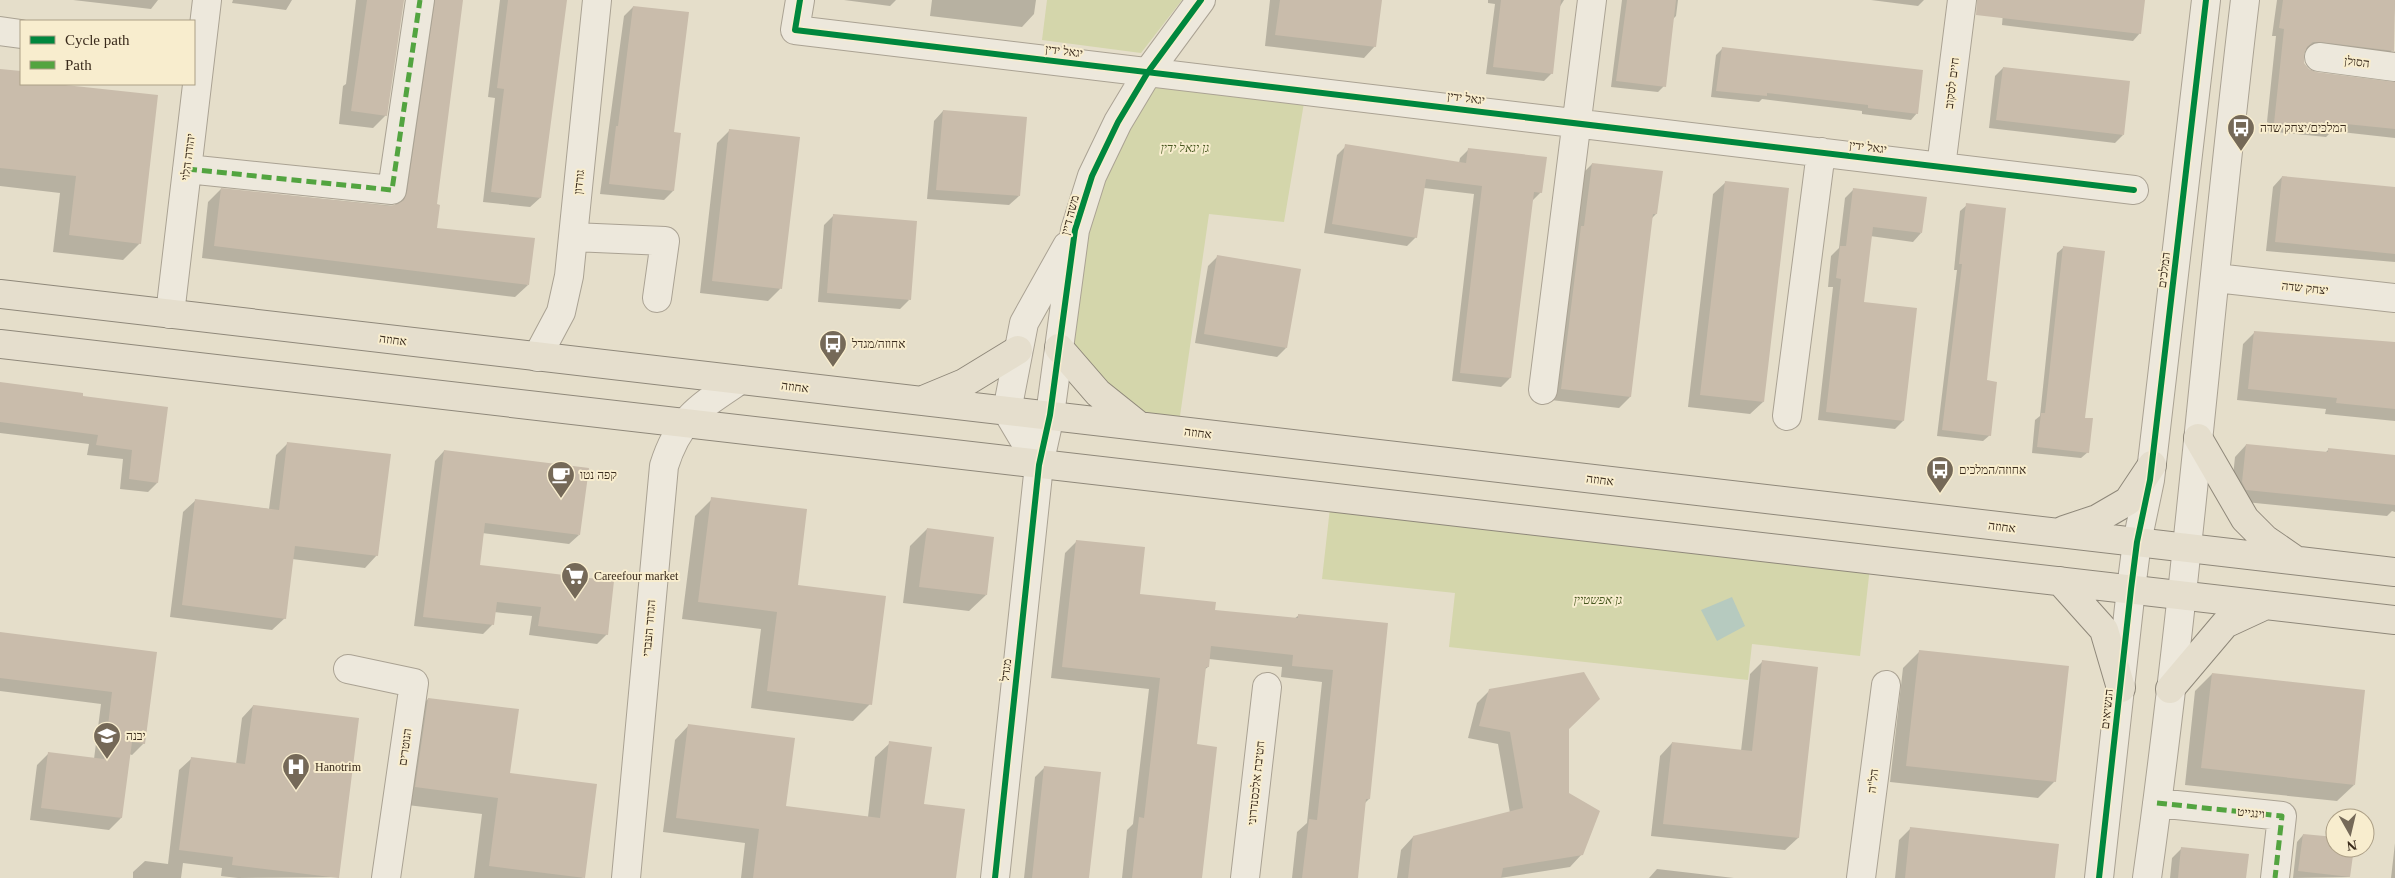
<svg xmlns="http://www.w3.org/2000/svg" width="2395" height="878" viewBox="0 0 2395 878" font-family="'Times New Roman','Noto Sans Hebrew',serif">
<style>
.green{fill:#d4d6ab}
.water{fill:#b6cabf}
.shadow{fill:#0003}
.building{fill:#c9bcab}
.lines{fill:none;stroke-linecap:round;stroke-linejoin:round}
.minor-casing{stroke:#aaa293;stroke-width:30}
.major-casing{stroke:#8f887a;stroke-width:30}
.minor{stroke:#ede8dc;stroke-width:28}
.major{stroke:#e5decd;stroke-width:28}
.quiet{stroke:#53a440;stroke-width:5;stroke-dasharray:10 5;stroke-linecap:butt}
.cycleway-casing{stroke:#f8edce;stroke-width:9}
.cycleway{stroke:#00873e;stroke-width:6}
.labels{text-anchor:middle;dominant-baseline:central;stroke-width:4;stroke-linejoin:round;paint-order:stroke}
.street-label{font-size:12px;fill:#392a1b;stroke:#f8edce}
.poi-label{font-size:12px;fill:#392a1b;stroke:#f8edce;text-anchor:start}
.park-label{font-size:12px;font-style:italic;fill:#475720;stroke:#f8edce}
</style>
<rect width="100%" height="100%" fill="#e5deca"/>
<path class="green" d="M1047,0H1182L1141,53L1042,40Z
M1148,72L1306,91L1284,222L1209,214L1178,430L1138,425L1059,348L1081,211Z
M1330,508L1870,567L1860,656L1752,644L1748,680L1449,647L1455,593L1322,579Z"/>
<path class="water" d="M1732,597L1745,626L1717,641L1701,610Z"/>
<path class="shadow" d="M73,0H158L151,9Z
M233,0H292L286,10L232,3Z
M356,0H403L386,115L373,128L339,124L343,86L346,84Z
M417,0H462L436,205V229L528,285L515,297L202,258L208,202L221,189L395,206L423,15Z
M500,0H566L540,198L530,207L483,202L495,98L488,97Z
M844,0H896L890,6Z
M932,0H1036L1034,14L1022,27L930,16Z
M1270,0H1380L1375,46L1364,58L1265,46Z
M1488,0H1564L1559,8L1552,73L1544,81L1486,74L1495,4L1488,3Z
M1622,0H1678L1676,16L1673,19L1664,86L1658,92L1611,87Z
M1871,0H1924L1918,6Z
M2004,0H2144L2140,33L2133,41L2002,25Z
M2277,0H2395L2392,50L2384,59L2312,49L2304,50L2303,63L2308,70L2317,74L2395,83V138L2332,131L2326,137L2266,131L2276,36H2272Z
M633,7L673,133L680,134L673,191L664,200L600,194L624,16Z
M1722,49L1917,113L1911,120L1862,114V111L1762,99L1759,102L1711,97L1716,55Z
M2003,68L2123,135L2115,143L1989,128L1995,76Z
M0,71L21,73V84H63L140,243L123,260L53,252L60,193L0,186Z
M943,111L1019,196L1009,205L927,199L934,121Z
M730,130L780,289L768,301L700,293L717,143Z
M1346,146L1459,163L1460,158L1469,149L1541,192L1532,201L1510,378L1501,387L1452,381L1474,194L1424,188L1416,237L1407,246L1324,233L1337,155Z
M1592,164L1656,214L1651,219L1630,397L1619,408L1551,400L1581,175Z
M2282,177L2395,189V262L2266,251L2273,187Z
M1726,182L1763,402L1750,414L1688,407L1713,194Z
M1853,190L1921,233L1913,242L1870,236L1863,303L1903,421L1895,429L1818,420L1833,287H1828L1831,256L1839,248L1845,198Z
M1967,205L1990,435L1983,441L1937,436L1957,270H1954L1960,211Z
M834,215L909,300L900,309L818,302L824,225Z
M2064,247L2088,452L2081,458L2032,453L2035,420L2040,416L2057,253Z
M1218,256L1286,348L1277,357L1195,343L1208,266Z
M2255,332L2395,344V421L2325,414L2326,409L2237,400L2243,344Z
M0,383L81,397L167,408L157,483L148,492L120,489L123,459L87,455L89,444L0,433Z
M288,443L377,555L365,568L292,559L285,618L272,630L170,617L183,512L196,500L269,509L276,455Z
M2246,445L2325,453L2329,449L2395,456V512L2392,511L2387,516L2235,501L2231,495L2235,457Z
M444,451L579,535L569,544L482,533L479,566L607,634L597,644L529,635L532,616L494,612L492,625L483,634L414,626L435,461Z
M712,499L796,586L870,704L853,721L751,708L761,629L682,619L695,516Z
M927,529L986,595L969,611L903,603L910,546Z
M1077,541L1138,595L1214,611L1294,619L1299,615L1387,624L1369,799L1365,803L1356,878H1292L1297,832L1307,823L1322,682L1281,677L1282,667L1209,659L1208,667L1204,670L1196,746L1201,878H1122L1127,830L1133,824L1149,689L1051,678L1065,553Z
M0,634L155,653L144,743L132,755L129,754L121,818L109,830L30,820L37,765L49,753L94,759L101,704L0,691Z
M1920,651L2055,781L2038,798L1890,782L1903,668Z
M1762,662L1817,668L1798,838L1785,850L1651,836L1660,756L1672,743L1741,751L1750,674Z
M2212,674L2354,785L2337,801L2185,785L2195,691Z
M1490,690L1568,729L1567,794L1582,854L1570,867L1500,878H1397L1401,850L1413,837L1510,813L1498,744L1468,738L1477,703Z
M428,699L509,775L583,878H474L482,814L399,804L411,716Z
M253,706L337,877L238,878L221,876L222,868L183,863L181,878H133V872L145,861L168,864L179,770L191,759L236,764L242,718Z
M689,725L784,807L868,817L875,757L890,743L923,805L948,878H741L745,843L663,832L675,740Z
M1045,767L1088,878H1024L1035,777Z
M1911,828L2054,878H1895L1899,840Z
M2303,835L2335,839V848H2352L2349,877L2293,878L2297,842Z
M2395,843V878H2391Z
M2182,848L2245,878H2170L2172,858Z
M1657,869L1734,878H1649Z"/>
<path class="building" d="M367,0H404L387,116L351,111Z
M435,0H463L437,204L440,205L437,228L535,238L529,285L214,246L221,188L390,206L398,204L404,200L407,192Z
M508,0H567L541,198L491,192L504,89L497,88Z
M1280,0H1382L1376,47L1275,35Z
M1501,0H1561L1553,74L1493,67Z
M1627,0H1676L1666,87L1616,81Z
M1977,0H2145L2141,34L1976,15Z
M2283,0H2395L2394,51L2321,42H2313L2307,47L2304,55V63L2309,69L2316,72L2395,82V129L2336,123V129L2274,123L2284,29L2279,28Z
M633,6L689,12L674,132L681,133L674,191L609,184L616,126H618Z
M1722,47L1923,70L1918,114L1868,108V105L1767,93V96L1716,91Z
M2003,67L2130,81L2124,135L1996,120Z
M0,69L21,71V84H56L158,95L141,244L69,235L76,176L0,168Z
M943,110L1027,117L1020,196L936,190Z
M729,129L800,137L782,289L712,281Z
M1345,144L1466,163L1468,148L1547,157L1542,193L1534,192L1511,378L1460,373L1482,186L1426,179L1417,238L1332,224Z
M1592,163L1663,171L1657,214H1653L1631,397L1561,389L1581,226H1584Z
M2282,176L2395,187V254L2275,242Z
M1725,181L1789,188L1764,402L1700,395Z
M1853,188L1927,197L1922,233L1873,227L1864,302L1917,308L1904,421L1826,412L1841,279L1836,278L1840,246H1846Z
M1966,203L2006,208L1987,380L1997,382L1991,436L1942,430L1962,264H1959Z
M833,214L917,221L911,300L827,293Z
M2063,246L2105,251L2085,418H2093L2089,453L2037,447L2041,413H2045Z
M1217,255L1301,269L1287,348L1204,334Z
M2254,331L2395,342V409L2336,403L2337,398L2248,389Z
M0,382L83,393V396L168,407L158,483L129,479L132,450L96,445L98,435L0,422Z
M287,442L391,454L378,556L295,546L286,619L182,605L195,499L279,510Z
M2246,444L2328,452V448L2395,455V505L2246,490L2242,482Z
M444,450L589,468L580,535L485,523L480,565L614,581L608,635L538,626L541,607L497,602L494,625L423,617Z
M711,497L807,509L798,585L886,596L872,705L767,691L777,612L698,602Z
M927,528L994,537L987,595L919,587Z
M1076,540L1145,547L1140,594L1216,602L1215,610L1298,618V614L1388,623L1370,799H1366L1358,878H1302L1309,819L1317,820L1333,670L1292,666L1293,655L1211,646L1209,667H1206L1197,744L1217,747L1202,878H1132L1139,817L1144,818L1160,678L1062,667Z
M0,632L157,652L145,744L132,742L122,818L41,808L48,752L104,759L112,692L0,678Z
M1919,650L2069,666L2056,782L1906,766Z
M1762,660L1818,667L1799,838L1663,824L1672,742L1752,751Z
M1584,672L1600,699L1569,729V793L1600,811L1583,855L1503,868L1501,878H1408L1413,836L1523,808L1510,732L1479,726L1489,689Z
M2212,673L2365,690L2355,785L2201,768Z
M428,698L519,709L510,773L597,784L585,878L489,866L498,798L415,787Z
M253,705L359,718L339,878L232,865L233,857L179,850L191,757L245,764Z
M688,724L795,738L786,806L880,818L889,741L932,747L924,804L965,809L956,878H753L759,829L676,818Z
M1044,766L1101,772L1089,878H1032Z
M1910,827L2059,844L2055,878H1905Z
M2303,834L2335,837V848H2354L2350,877L2298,871Z
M2181,847L2249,854L2246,878H2178Z"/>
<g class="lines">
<defs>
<path id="minor" d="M800,0L795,30L2134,190
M0,31L21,34
M2319,57L2395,67
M1941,167L1962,0
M187,169L392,190L420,0
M573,237L665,241L657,298
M2216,278L2395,298
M170,314L207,0
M537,357L561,312L569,276L597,0
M1543,390L1592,0
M1787,416L1821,152
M1039,465L1007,411L1024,323L1067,246
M348,669L414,683L386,878
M2157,803L2282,816L2275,878
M626,878L664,466C679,418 700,407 740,380
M995,878L1039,465L1050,415L1075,230L1092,176L1118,122L1148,72L1201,0
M1245,878L1267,687
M1861,878L1886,685
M2099,878L2131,589L2137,542L2150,480L2206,0
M2147,878C2188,586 2210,292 2245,0"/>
<path id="major" d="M0,294L2395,572
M0,344L2395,620
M1059,348L1098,393L1138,425
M923,400L964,383L1018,350
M2198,438L2245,519L2265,539L2294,559
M2064,530L2097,519L2128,501L2152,465
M2060,581L2104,630L2121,688
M2170,689L2225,624L2266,605"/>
</defs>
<use href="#minor" class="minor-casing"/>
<use href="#major" class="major-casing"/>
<use href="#minor" class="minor"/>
<use href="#major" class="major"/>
<path class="quiet" d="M187,169L392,190L420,0
M2157,803L2282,816L2275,878"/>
<defs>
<path id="cycleway" d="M800,0L795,30L2134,190
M995,878L1039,465L1050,415L1075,230L1092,176L1118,122L1148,72L1201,0
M2099,878L2131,589L2137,542L2150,480L2206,0"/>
</defs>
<use href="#cycleway" class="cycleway-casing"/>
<use href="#cycleway" class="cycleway"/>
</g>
<defs>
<symbol id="bus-pin" viewBox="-11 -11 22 30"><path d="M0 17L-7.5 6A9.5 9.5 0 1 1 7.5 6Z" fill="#756958" stroke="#f8edce"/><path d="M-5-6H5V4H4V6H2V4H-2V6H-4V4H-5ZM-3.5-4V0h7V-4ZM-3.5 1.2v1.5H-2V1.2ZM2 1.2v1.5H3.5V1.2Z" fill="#fff"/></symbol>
<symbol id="cafe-pin" viewBox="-11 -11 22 30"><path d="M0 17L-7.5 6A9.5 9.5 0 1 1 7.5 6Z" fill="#756958" stroke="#f8edce"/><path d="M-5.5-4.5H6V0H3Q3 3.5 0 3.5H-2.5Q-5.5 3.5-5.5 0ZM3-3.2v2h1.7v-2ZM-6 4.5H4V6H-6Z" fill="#fff"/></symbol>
<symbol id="supermarket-pin" viewBox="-11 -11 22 30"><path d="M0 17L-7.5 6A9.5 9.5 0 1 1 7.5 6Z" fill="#756958" stroke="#f8edce"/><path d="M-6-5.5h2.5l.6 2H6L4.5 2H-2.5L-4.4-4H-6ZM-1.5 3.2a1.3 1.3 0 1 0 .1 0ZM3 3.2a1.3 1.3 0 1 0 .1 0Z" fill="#fff"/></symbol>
<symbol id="school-pin" viewBox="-11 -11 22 30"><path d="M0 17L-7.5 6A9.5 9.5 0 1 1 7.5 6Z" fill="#756958" stroke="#f8edce"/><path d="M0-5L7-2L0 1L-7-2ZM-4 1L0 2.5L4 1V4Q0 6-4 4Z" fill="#fff"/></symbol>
<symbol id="hospital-pin" viewBox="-11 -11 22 30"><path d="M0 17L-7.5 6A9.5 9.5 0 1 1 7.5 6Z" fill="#756958" stroke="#f8edce"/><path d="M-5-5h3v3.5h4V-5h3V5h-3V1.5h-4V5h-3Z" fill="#fff"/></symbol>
</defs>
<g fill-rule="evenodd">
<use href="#bus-pin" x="2225" y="112" width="32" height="43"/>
<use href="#bus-pin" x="817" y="328" width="32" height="43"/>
<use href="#bus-pin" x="1924" y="454" width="32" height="43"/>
<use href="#cafe-pin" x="545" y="459" width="32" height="43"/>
<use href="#supermarket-pin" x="559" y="560" width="32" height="43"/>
<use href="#school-pin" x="91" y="720" width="32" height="43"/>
<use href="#hospital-pin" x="280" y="751" width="32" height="43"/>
</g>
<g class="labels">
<g class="street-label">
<text transform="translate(1064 51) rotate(7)">יגאל ידין</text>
<text transform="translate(2357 62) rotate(7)">הסולן</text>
<text transform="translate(1952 83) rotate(-83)">חיים לסקוב</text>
<text transform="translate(1466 98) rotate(7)">יגאל ידין</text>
<text transform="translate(1868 147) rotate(7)">יגאל ידין</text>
<text transform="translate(188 157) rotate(-83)">יהודה הלוי</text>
<text transform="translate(579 182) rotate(-84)">גורדון</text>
<text transform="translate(1070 215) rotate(-75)">משה דיין</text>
<text transform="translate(2164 270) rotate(-83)">המלכים</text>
<text transform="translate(2305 288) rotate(6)">יצחק שדה</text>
<text transform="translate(393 340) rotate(7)">אחוזה</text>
<text transform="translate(795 387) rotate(7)">אחוזה</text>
<text transform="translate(1198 433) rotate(7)">אחוזה</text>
<text transform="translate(1600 480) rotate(7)">אחוזה</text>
<text transform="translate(2002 527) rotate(7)">אחוזה</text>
<text transform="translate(649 628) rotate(-85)">הגדוד העברי</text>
<text transform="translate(1006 670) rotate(-84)">מגדל</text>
<text transform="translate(2107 709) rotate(-84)">הנשיאים</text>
<text transform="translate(405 747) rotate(-82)">הנוטרים</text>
<text transform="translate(1873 781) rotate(-83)">הל"ה</text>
<text transform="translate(1256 783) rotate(-84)">חטיבת אלכסנדרוני</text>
<text transform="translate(2251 813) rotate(6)">וינגייט</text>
</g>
<g class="poi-label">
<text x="2260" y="128">המלכים/יצחק שדה</text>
<text x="852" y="344">אחוזה/מגדל</text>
<text x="1959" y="470">אחוזה/המלכים</text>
<text x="580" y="475">קפה נטו</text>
<text x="594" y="576">Careefour market</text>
<text x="126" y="736">יבנה</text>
<text x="315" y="767">Hanotrim</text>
</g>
<g class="park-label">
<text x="1185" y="148">גן יגאל ידין</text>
<text x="1598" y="600">גן אפשטיין</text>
</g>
</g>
<rect x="20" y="20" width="175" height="65" fill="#f8edce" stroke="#ac9f86"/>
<rect x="30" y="36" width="25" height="8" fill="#00873e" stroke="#ac9f86"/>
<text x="65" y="45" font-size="15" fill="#392a1b">Cycle path</text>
<rect x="30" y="61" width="25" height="8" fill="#53a440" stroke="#ac9f86"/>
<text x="65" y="70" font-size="15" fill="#392a1b">Path</text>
<g transform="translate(2350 833) rotate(172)"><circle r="24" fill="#f8edce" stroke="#ac9f86"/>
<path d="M0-4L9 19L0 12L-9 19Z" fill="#756958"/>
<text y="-8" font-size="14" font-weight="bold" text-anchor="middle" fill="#392a1b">N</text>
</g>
</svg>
